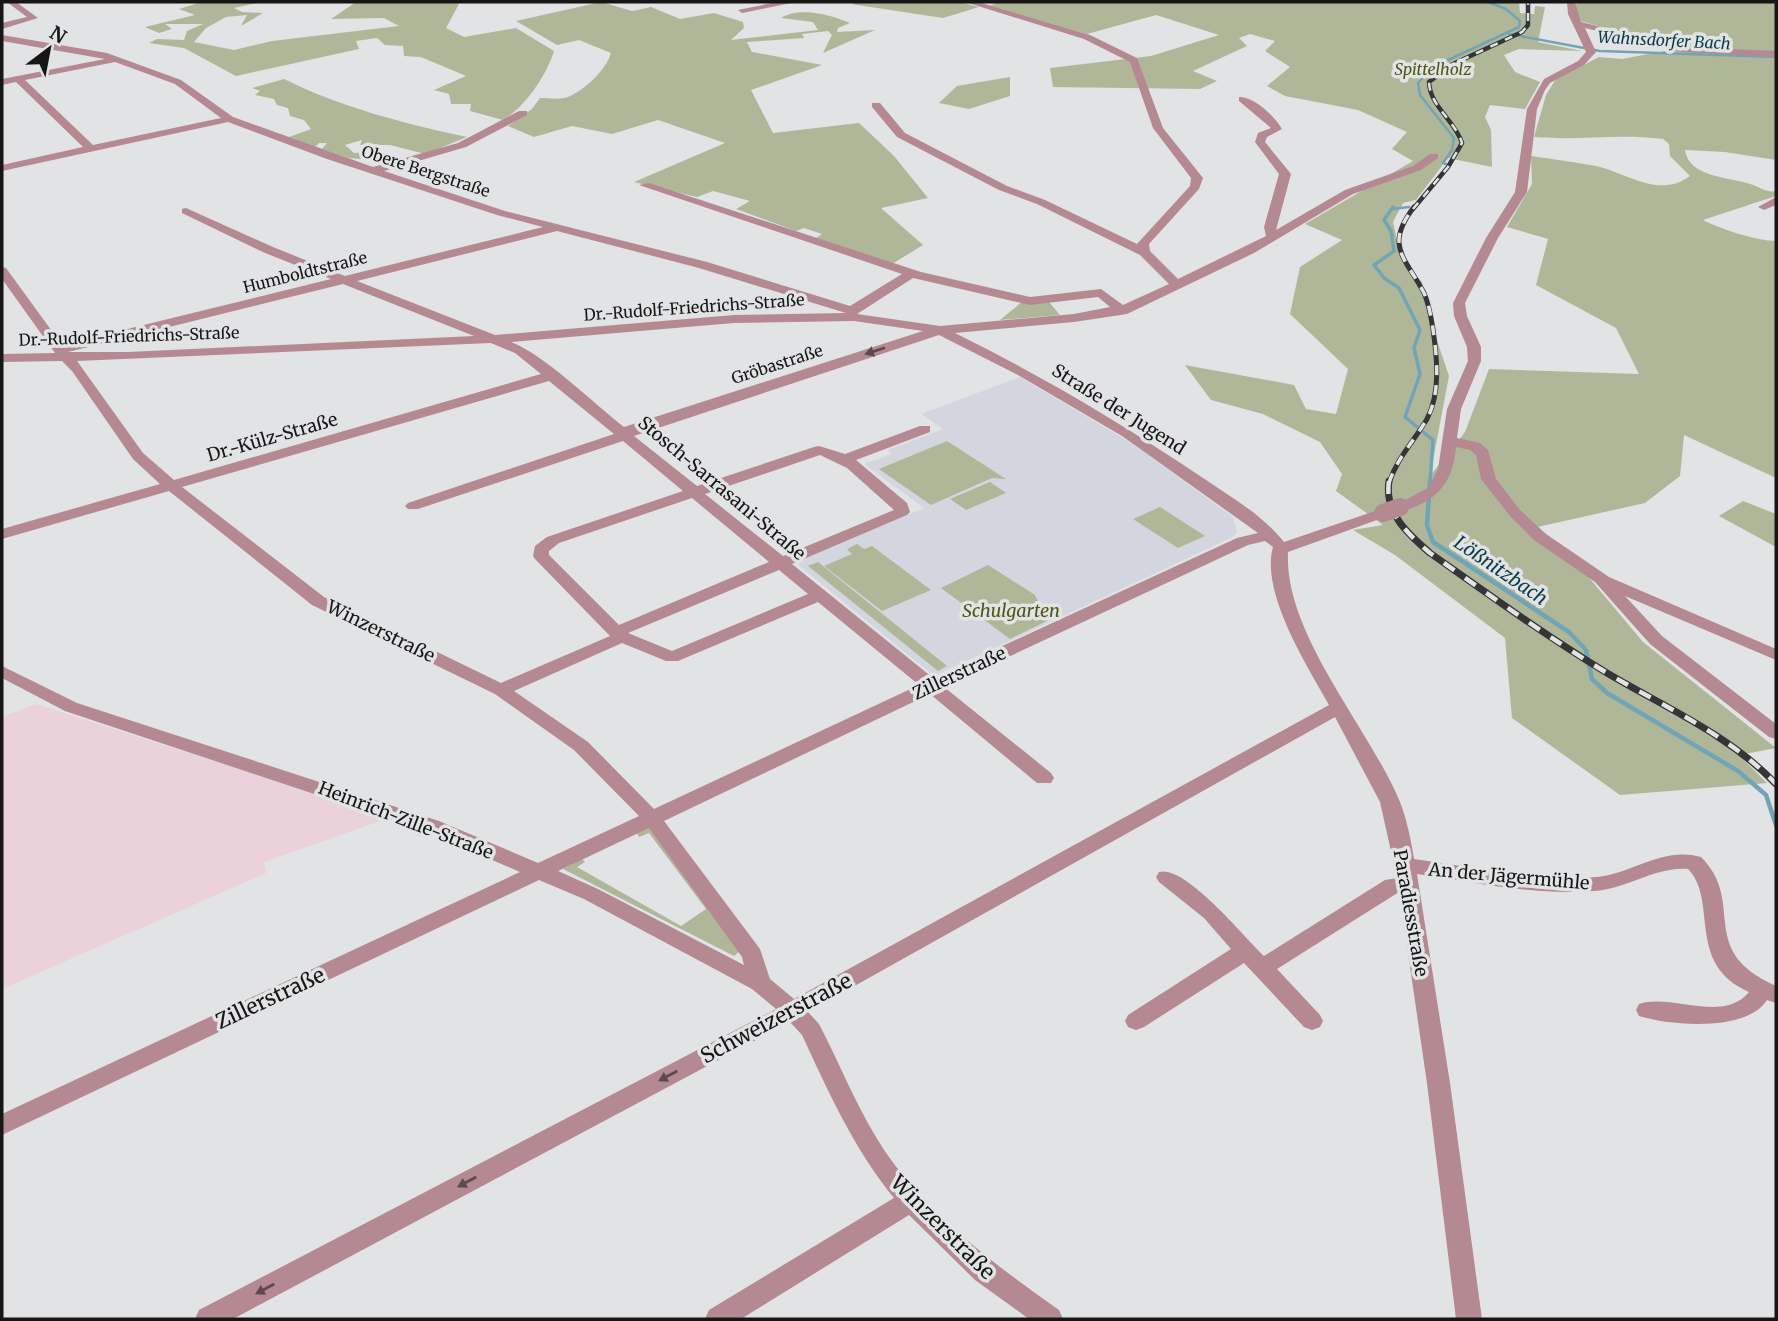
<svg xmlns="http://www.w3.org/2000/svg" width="1778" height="1321" viewBox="0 0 1778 1321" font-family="Merriweather,serif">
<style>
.built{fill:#d3d6df}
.medical{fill:#ebd1d9}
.green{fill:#b0b798}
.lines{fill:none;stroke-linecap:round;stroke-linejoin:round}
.stream-far2{stroke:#71a5b5;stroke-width:2.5}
.stream-far1{stroke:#71a5b5;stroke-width:3.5}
.stream{stroke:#71a5b5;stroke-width:4.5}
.minor{fill:#b48991;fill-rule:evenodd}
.rail-far2-casing{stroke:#353537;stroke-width:4.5}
.rail-far1-casing{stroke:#353537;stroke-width:5}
.rail-casing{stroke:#353537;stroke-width:7}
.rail-far2{stroke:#e2e3e5;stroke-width:2.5;stroke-dasharray:8;stroke-linecap:butt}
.rail-far1{stroke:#e2e3e5;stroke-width:3.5;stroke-dasharray:10;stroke-linecap:butt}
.rail{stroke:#e2e3e5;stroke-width:4.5;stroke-dasharray:13;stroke-linecap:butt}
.minor-bridge{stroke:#b48991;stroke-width:18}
.oneway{fill:#5d4a4e}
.labels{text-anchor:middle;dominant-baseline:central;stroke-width:7;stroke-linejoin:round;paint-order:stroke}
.far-water-label{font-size:16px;font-style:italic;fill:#0a3c48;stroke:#e2e3e5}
.far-park-label{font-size:16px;font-style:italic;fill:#4c5713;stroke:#e2e3e5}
.far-street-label{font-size:16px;fill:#161617;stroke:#e2e3e5}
.street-label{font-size:18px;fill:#161617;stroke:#e2e3e5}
.park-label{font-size:18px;font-style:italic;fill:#4c5713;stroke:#e2e3e5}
.water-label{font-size:19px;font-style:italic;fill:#0a3c48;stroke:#e2e3e5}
.near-street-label{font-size:21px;fill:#161617;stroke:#e2e3e5}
</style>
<rect width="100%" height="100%" fill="#e2e3e5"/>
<path class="built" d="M1020,377L1131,443L1233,517L1237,531L1233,537L934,676L795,562L924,508L864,464L892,454L888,450L943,429L921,414Z"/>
<path class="medical" d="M36,704L235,768L386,819L264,862L266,873L2,989V717Z"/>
<path class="green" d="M202,2H262L234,8L242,12L263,13L241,26L247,15L226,17L206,28L194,42L234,50L272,41L399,26L384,18L331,19L356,2H456L459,4L446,28L464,37L516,28L554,51C547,75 524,108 503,120L470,111L471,104H451L449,94L434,90L466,76L421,57L404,56L403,46L385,45L377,38L356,41L359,49L236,76L184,48L149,43L157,39L184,40L187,31L203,24H165L172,29L159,33L145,27L195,15L179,9Z
M601,2L632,11L651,7L680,19L714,13L743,22L744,28L731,40L818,30L813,22L781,18C799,6 832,15 850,23L838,28L837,32L875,30L823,53L832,35L828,31L802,34L804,38L747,42L752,52L822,65L751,90L773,133L859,123L894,156L928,198L881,208L923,245L892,264L816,238L822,234L804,228L796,231L736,209L750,201L713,191L697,197L634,182L725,143L658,120L612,134L572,126L534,137L508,126L532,109L540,98C548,98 560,100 568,97C585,90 606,70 611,53L579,40L557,45L516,21Z
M859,2H959L979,7L943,18L851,4Z
M1000,2H1519L1520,13L1534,14L1535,6L1545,7L1538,42L1582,51L1519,49L1504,55L1515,72L1540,82L1525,109L1490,105L1485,117L1491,130L1492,167L1448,158L1416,200L1403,203L1393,222L1401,259L1422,282L1427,311L1449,376L1430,476L1465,432L1489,369L1639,374L1616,328L1536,285L1548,239L1507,227L1532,184L1531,156C1552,159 1575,162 1596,166C1627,173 1659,199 1690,176L1670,156L1669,144L1663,139C1619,133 1577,141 1534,137L1546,95L1556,79L1599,57L1622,59L1670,50L1669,38L1624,33L1580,21L1574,6L1578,2H1776V160L1725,152L1685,150C1689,178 1731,177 1750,184C1760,187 1766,193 1776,191V196L1703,220C1720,229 1757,241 1776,241V478L1684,435L1680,476L1645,503L1524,530L1586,574L1643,642L1776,748L1739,755L1767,783L1620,795L1512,718L1505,638L1395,555L1353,530L1383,525L1336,491L1342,474L1320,442L1263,414L1211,400L1185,365L1294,385L1306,409L1336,414L1348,369L1290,314L1300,267L1342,240L1305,224L1413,161L1392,149L1407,132L1358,110L1285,96L1267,86L1290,67L1265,51L1275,41L1250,34L1239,38L1247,46L1193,71L1217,81L1200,89L1053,87L1050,68L1151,56L1219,35L1156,15L1087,34L989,6Z
M1010,77V96L969,109L939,103L957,86Z
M284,79C340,107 406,124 467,137L425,154L390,145H360L362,140L345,145L354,153L374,152L377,157L373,160L348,158L322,149L327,143H319L315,147L289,137L311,129L304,120L290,116L288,108L277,105L274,99L255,95L260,91L252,88Z
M1023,301L1049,302L1060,315L1000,320Z
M947,441L1006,479L992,478L931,505L879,469Z
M990,482L1006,493L966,510L950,499Z
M1743,501L1776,514V547L1719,516Z
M1160,507L1205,536L1178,548L1133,519Z
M857,544L864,549L872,546L931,590L882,611L824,566L852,554L847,549Z
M818,562L947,666L938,671L808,566Z
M988,565L1035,595L1047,621L1010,639L941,588Z
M651,827L739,952L734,956L563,869L582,859L585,862L577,867L681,926L706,909L649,833L639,837L637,833Z"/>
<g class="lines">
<path class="stream-far2" d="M1509,34L1600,51L1776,57
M1446,164L1443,163L1452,150L1454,138L1420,95L1418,83L1433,67L1519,27L1520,21L1506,9L1488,2
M1392,209L1409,207"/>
<path class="stream-far1" d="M1393,207L1384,220L1391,231L1394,251L1374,265L1384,278L1399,288L1420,330L1414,348L1420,374L1405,417L1433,440L1430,483"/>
<path class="stream" d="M1430,481L1427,525L1433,542L1569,632L1586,650L1592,679L1607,693L1738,771L1766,795L1776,825"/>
<path class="minor" d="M7,2H16L38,18L2,29V23L27,17Z
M777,2H796L742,13L738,10Z
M965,2H978L1090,35L1137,58L1163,128L1203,178L1199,189L1149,244L1150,251L1178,279L1266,236L1264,227L1279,174L1255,142L1258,133L1271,128L1239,101V97C1254,96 1275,117 1282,129L1267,137L1265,142L1291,174L1276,230L1345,190L1413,166L1430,154H1438V158L1421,170L1353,194L1254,253L1127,314L1074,322L955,333C1040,375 1121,423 1200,476C1229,496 1262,514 1284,542L1378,510H1388L1391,513L1388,516L1288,552C1284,634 1369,727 1400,802C1407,820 1411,840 1414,859C1474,867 1536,882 1597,877C1633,873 1664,846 1701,857C1747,903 1695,950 1776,986V1003L1767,1000C1747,1032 1671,1026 1639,1016L1636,1010L1639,1004C1672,993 1723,1024 1749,992C1685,964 1719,901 1688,869C1656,866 1627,889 1594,891C1535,896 1475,882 1417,874L1450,1083L1482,1319H1456L1427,1083L1399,892L1277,969L1320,1015L1323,1021L1320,1027L1312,1030L1304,1027L1244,963L1144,1027L1136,1030L1128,1027L1125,1021L1128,1015L1231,949L1204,918L1159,882L1156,877L1159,872C1185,864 1245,938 1264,956L1385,880L1397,878L1380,802L1335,717L808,1012L819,1024C842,1068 860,1116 889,1157C933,1219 998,1267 1059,1310L1063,1319H1029L975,1280L909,1215L741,1319H705L709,1310L894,1198C854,1149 829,1093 802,1035L790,1022L233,1319H195L199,1310L776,1009L752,989L584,899L539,880L2,1135V1114L520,872L425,831L65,711L2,678V666L77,703L439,821L538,863L639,816L574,750L495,694L312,605L169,491L2,539V529L160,484L133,459L72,371L62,361L2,362V354L55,353L2,279V267L6,268L62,345L331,279L265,253L182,213V209L186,208L273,247L345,276L543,227L497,215L327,159L228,122L2,171V165L83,147L16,82L2,85V79L105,59L2,41V35L107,53L181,80L233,117L373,167L458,143L519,111H527V115L466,147L384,171L505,211L707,262L850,306L902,274L639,185L649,183L921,272L1030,297L1101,289L1123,305L1169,284L1140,255L1037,204L999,190L897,137L872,107V103H880L905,133L1007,186L1045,200L1137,244L1190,186L1191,178L1153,128L1130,62L1084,39ZM115,62L175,84L221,118L93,145L25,80ZM557,231L699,268L846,313L734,315L495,335L357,281ZM913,278L1030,305L1098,297L1110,307L1074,314L940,326L857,314ZM343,284L474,336L128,352H68ZM854,321L923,331L624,427C593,403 545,355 511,342L734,323ZM939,335L1018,375L1122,436L1258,533L1237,538L933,678L792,564L907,515L910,512L907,503L856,460L930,432V426H920L845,454L819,446L814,447L697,486L634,436ZM491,343L515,353L541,374L174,480L143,453L77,361ZM549,381L614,434L408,503L405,506L408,509H418L623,441L683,491L547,537L535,546L533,556L535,559L610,636L501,683L324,597L182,487ZM820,455L847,468L894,510L783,556L705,494ZM692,498L769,562L619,625L549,555V551L559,543ZM1265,541L1273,547C1260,592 1307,666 1329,705L794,999L770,979L760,949L664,821L930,694L1037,783H1051L1054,778L1051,773L944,687L1248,545ZM779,570L808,594L672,651L628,633ZM818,602L919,685L654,809L588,742L514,691L622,643L666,661H678ZM649,828L742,957L744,965L598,889L558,871Z
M1567,2H1575L1581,22L1683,47L1776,51V57L1683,52L1585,28L1596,52L1584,65L1550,83L1545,90L1537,109L1527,192L1498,238L1465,303L1467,316L1481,347V361L1461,409L1457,438L1480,443L1488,450L1496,479L1520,510L1546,534L1609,577L1776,649V660L1625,596L1662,636L1776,724V739L1769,737L1650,644L1595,582L1534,540L1510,516L1481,479L1476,455L1470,450L1456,447C1453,484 1436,502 1400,512L1392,507L1428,488L1438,469L1447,409L1468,361L1467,347L1454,316L1453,303L1486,238L1515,192L1527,109L1544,79L1578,61L1586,52L1568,14Z
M1776,197V205L1764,210L1758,207Z"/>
<defs>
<path id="rail-far2" d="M1413,209L1448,167L1462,143C1455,120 1430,107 1429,82L1453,64L1522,32L1528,25V2"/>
<path id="rail-far1" d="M1389,483C1397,458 1414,441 1427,419C1441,392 1437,358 1433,329C1431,317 1429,304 1424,293C1405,257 1384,246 1414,207"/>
<path id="rail" d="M1389,481C1384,513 1408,534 1430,553C1488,594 1546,636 1607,673C1666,708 1728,734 1776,784"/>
</defs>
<use href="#rail-far2" class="rail-far2-casing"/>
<use href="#rail-far1" class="rail-far1-casing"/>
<use href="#rail" class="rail-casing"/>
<use href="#rail-far2" class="rail-far2"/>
<use href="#rail-far1" class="rail-far1"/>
<use href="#rail" class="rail"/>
<path class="minor-bridge" d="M1383,513L1400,507"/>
</g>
<defs><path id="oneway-solid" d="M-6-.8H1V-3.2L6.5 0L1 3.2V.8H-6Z" transform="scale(1.75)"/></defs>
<g class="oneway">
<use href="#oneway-solid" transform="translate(875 351) rotate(162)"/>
<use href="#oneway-solid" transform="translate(668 1076) rotate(152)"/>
<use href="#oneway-solid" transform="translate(467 1182) rotate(152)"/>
<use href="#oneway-solid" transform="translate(265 1289) rotate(152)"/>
</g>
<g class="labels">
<g class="far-water-label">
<text transform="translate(1664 40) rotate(3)">Wahnsdorfer Bach</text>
</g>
<g class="far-park-label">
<text x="1433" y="69">Spittelholz</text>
</g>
<g class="far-street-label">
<text transform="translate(426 171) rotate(18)">Obere Bergstraße</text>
<text transform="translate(305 272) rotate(-14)">Humboldtstraße</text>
<text transform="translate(694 307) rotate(-4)">Dr.-Rudolf-Friedrichs-Straße</text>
<text transform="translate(129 336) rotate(-2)">Dr.-Rudolf-Friedrichs-Straße</text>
<text transform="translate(777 364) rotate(-18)">Gröbastraße</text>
</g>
<g class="street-label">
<text transform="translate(1119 409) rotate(32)">Straße der Jugend</text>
<text transform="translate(272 437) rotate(-16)">Dr.-Külz-Straße</text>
<text transform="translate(722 488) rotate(40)">Stosch-Sarrasani-Straße</text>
<text transform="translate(381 631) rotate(26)">Winzerstraße</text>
<text transform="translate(959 673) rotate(-25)">Zillerstraße</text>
<text transform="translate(406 820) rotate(21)">Heinrich-Zille-Straße</text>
<text transform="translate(1509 876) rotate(5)">An der Jägermühle</text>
<text transform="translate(1411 913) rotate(80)">Paradiesstraße</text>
</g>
<g class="park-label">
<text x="1011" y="610">Schulgarten</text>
</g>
<g class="water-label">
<text transform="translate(1501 570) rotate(34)">Lößnitzbach</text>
</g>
<g class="near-street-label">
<text transform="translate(270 998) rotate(-25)">Zillerstraße</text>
<text transform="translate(776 1018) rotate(-28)">Schweizerstraße</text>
<text transform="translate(943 1227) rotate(45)">Winzerstraße</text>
</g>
</g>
<rect width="1778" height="1321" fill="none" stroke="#161617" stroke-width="7"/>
<g transform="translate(49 49) rotate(32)" stroke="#e2e3e5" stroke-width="5" paint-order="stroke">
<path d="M0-5L12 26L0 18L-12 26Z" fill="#161617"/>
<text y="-10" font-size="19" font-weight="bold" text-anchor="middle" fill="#161617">N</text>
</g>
</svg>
